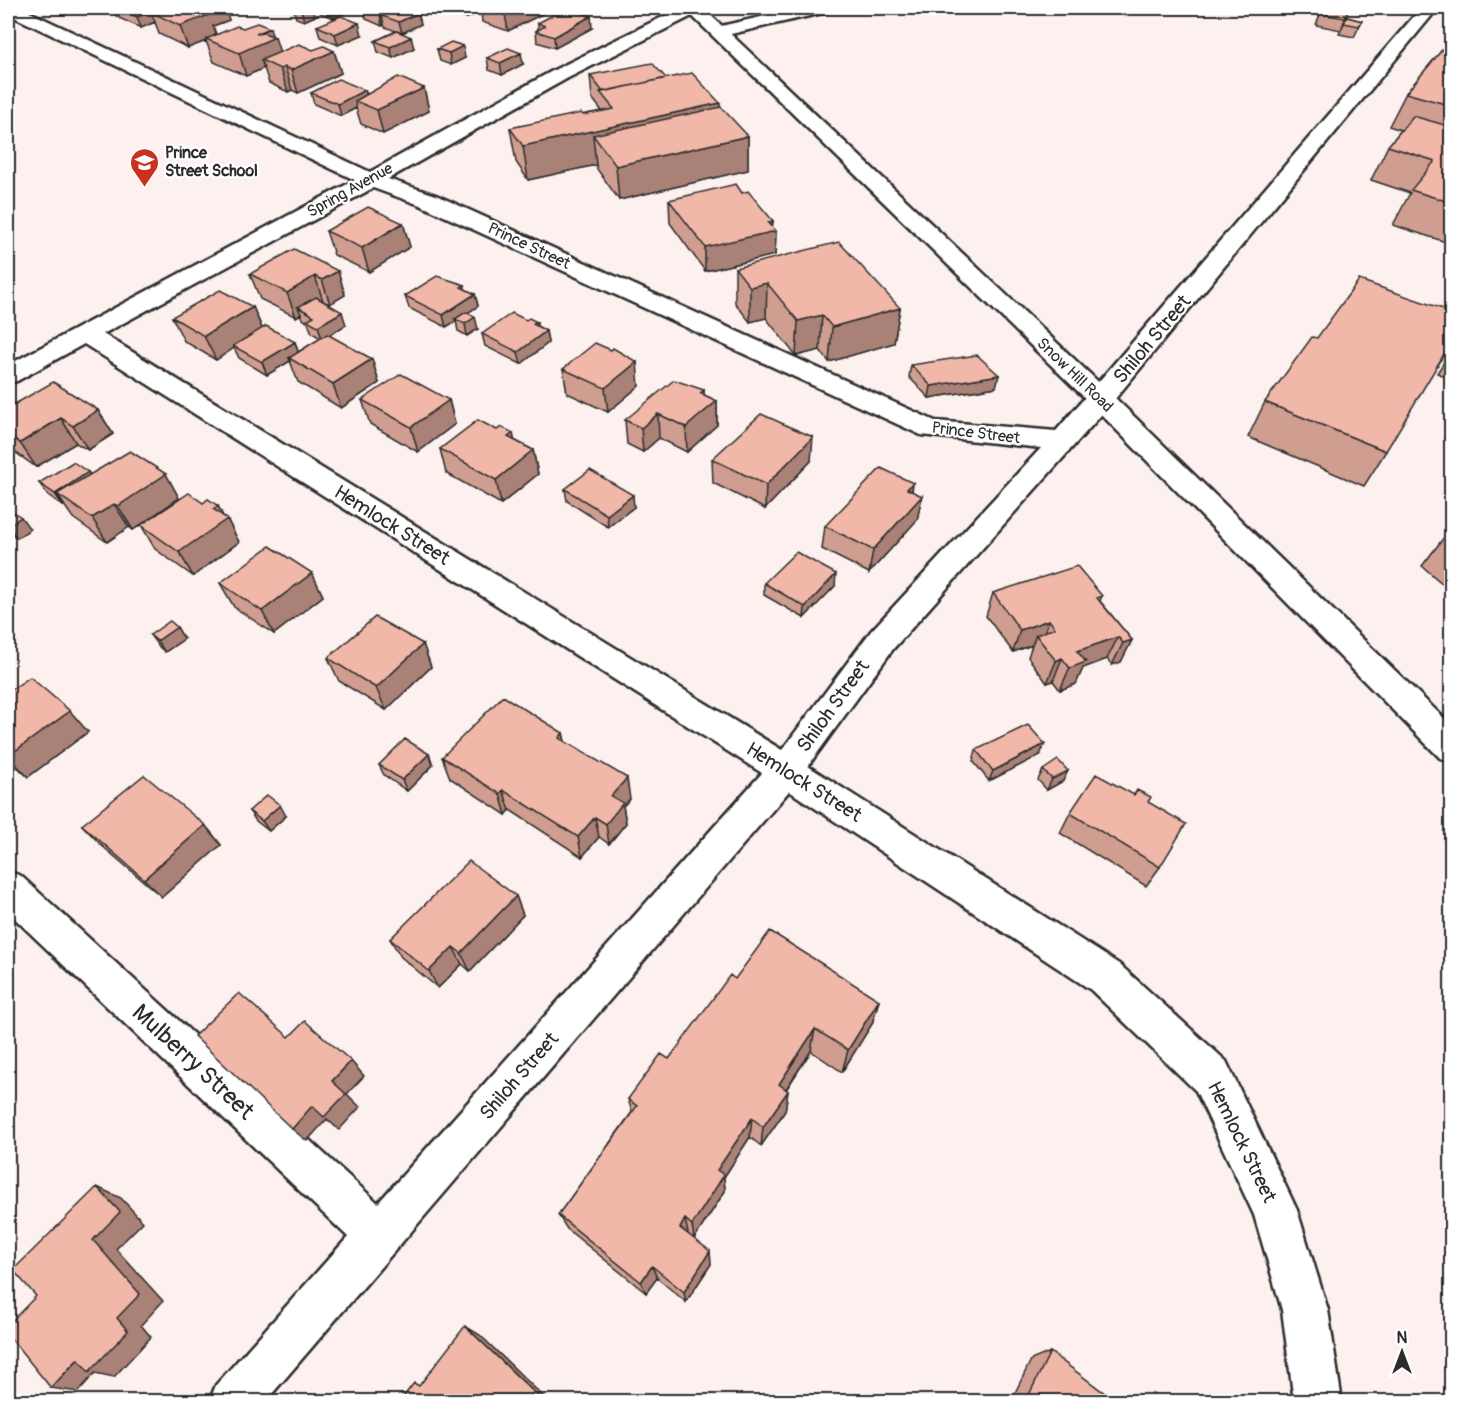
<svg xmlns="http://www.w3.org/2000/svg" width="1459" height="1409" viewBox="0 0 1459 1409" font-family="Pangolin,sans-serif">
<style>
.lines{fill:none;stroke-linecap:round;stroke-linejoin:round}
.minor-casing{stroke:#2b2b2b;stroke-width:5}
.major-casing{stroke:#2b2b2b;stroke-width:5}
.minor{fill:#fff;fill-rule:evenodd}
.major{fill:#fff;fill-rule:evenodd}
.wall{fill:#cf9e91;stroke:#2b2b2b;stroke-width:1.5}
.shaded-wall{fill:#a98176;stroke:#2b2b2b;stroke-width:1.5}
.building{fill:#f1b8a9;stroke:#2b2b2b;stroke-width:1.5}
.labels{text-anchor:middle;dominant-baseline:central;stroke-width:4.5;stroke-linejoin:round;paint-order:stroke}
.far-poi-label{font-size:16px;font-weight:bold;fill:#2b2b2b;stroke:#fff;text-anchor:start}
.far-street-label{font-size:16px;fill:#2b2b2b;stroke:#fff}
.street-label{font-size:20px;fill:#2b2b2b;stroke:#fff}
.near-street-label{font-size:24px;fill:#2b2b2b;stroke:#fff}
</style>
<rect width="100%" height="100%" fill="#fcf1ee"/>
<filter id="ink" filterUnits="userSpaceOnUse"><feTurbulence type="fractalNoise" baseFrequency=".0167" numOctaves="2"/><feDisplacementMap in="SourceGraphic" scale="12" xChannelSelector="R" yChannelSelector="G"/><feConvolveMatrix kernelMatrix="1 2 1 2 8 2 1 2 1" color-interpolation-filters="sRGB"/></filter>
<g filter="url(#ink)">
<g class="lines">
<defs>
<path id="minor" d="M8,8H21L370,172L554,70L681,8H702L700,12L568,78L388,179L436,195L935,421L1056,431L1421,8H1438L1110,405L893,649L808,766L1119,964L1226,1061L1297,1210L1328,1310L1342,1402H1294L1282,1310L1254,1215L1196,1091L1091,990L789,791L265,1402H209L216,1385L348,1237L8,912V871L21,876L378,1203L762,773L84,344L17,381L8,383V365L355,180L8,14ZM373,188L420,205L921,435L1041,448L871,631L782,750L103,334Z
M801,8H830L827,12L718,37L709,32L712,28Z"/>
<path id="major" d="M684,8H703L1110,393L1452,726V762L1440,758L1092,405Z"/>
</defs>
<use href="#minor" class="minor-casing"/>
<use href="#major" class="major-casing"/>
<use href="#minor" class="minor"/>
<use href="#major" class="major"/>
</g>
<path class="wall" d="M113,8H225L229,20L213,26L216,35L243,28L273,36L279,53L313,50L334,51L341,73L298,93L292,90L288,92L269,83L264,68L246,76L214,62L206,41L188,48L159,34L155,22L141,28L117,17Z
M293,8H312L315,16L304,21L296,18Z
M319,8H343L345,13L333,18L320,13Z
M363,8L418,13L421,24L402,33L414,48L393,58L378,52L375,41L396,31L385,27L384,25L382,26L366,19Z
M442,8H545L546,12L508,31L482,22L481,12L467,18L442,9Z
M1348,11L1341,30L1316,25L1320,14Z
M1347,17L1362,21L1354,37L1339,34Z
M538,23L592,28L555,48L537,42L536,31L538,29Z
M317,26L362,35L338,45L320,37Z
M1452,38V244L1393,225L1410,193L1371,180L1388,146L1401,130L1389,126L1406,93Z
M437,49L465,58L451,65L440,61Z
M487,58L523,64L502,75L489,70Z
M590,75L666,78L720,108L748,136V170L619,200L597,169L596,165L528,180L516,162L510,128L602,111L592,98Z
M424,88L429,111L383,134L361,124L356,108L341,116L314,104L311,93L365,90L367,94Z
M742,193L773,221L772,227L776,231L775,255L705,271L670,223L669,200Z
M403,223L410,247L369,272L334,255L326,231Z
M735,268L900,308L894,343L829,362L820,350L796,356L766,318L750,322L735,303Z
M338,271L345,295L330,304L322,301L346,325L328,335L372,359L379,383L341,408L298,382L290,361L267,375L239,358L234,348L216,360L184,341L172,317L253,307L262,328L295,342L298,352L321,338L312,333L308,323L303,319L301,314L296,317L260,299L250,274Z
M465,285V289L475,294L478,306L468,313L478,329L467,336L458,331L456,321L446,327L409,308L405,296Z
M526,320L537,322V326L546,331L548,343L521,364L485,346L482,334Z
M611,350L639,386L608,412L567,393L563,369Z
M1452,350V373L1448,378L1437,373Z
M911,365L996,387L929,398L909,377Z
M704,390V395L717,401V425L687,452L659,438L643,452L627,444L625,420Z
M362,400H449L455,424L418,452L370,424Z
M1265,402L1386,451L1364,486L1248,437Z
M8,408L98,410L113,434L88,450L76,443L36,467L8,447Z
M514,440L533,450L538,474L501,504L446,473L440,449Z
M712,459L811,461L765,509L713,483Z
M88,472L90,475L166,474L179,498L133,530L129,527L107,542L73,518L64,505L63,506L48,495L39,483Z
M913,483L912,492L922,496L917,520L869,573L822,549L825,526Z
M565,489L634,507L608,527L567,501Z
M203,503L218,506L223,516L227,519L239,542L193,576L155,549L141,525Z
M8,513L30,529L17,538L8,531Z
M1452,531V592L1422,566L1448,532Z
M312,573L323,596L274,634L234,607L220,583Z
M764,583L835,586L804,618L764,595Z
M993,593L1102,596L1100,601L1132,640L1121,662L1112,665L1107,659L1083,668L1076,684L1060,690L1053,681L1047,683L1028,657L1032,645L1013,652L986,616Z
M150,635L184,639L165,652L158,646Z
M423,644L431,667L386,710L339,681L328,658Z
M8,692L88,732L28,777L8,758Z
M563,733L565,742L630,799L623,806L626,823L609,844L599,837L582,857L510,810L506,815L450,778L442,757Z
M976,750L1040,755L989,781L973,761Z
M429,754L433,765L407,791L384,775L379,765Z
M1043,770L1063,781L1047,790L1038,780Z
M1134,795L1148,802L1160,867L1146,886L1060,833L1070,813Z
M249,811L286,816L269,831L256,821Z
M82,825H205L221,845L162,897L101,845Z
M516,896L523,915L470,971L462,964L438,988L401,957L390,939Z
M735,979L879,1000L872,1024L842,1072L811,1051L786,1090L788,1091L785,1111L761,1146L750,1137L724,1177L725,1191L694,1239L711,1264L686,1302L657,1278L646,1293L567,1229L558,1215L632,1112L628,1099L669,1059Z
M1050,1352L1115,1401H1011L1031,1360Z"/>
<path class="shaded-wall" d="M159,8H171L151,12L155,22L141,28L137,17Z
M189,8H196L200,18L204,17L201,8H225L229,20L213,26L217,37L206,39V41L188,48L180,26Z
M306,8H312L315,16L304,21L301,10Z
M330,8H343L345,13L333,18Z
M394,8H400L382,16L384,25L382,26L380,14Z
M466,8H480L481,12L467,18Z
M507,8H545L546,12L508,31L504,9Z
M418,13L421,24L402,33L399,22Z
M591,16L592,28L555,48L554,37Z
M359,23L362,35L338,45L335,34Z
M270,28L273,38L275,37L282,59L261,60L264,68L246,76L239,53L256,34Z
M411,37L414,48L393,58L390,47Z
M463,46L465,58L451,65L449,53Z
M334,51L341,73L298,93L291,70Z
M521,53L523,64L502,75L500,63Z
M285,67L292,90L288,92L280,69Z
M424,88L429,111L383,134L377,110Z
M365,90L368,101H355L356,108L341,116L338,104Z
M720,103V137L593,135L596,165L528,180L523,146Z
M748,136V170L619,200L616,166Z
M773,221L772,232L776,231L775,255L705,271V247Z
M403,223L410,247L369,272L362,248Z
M338,271L345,295L330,304L322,280Z
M315,276L323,301L305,311L298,307L301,314L296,317L287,293Z
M767,283L766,318L750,322V287Z
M475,294L478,306L457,320L455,319L456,321L446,327L443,315Z
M253,307L263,331L233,346L234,348L216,360L204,336Z
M900,308L894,343L829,362L832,327Z
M342,312L346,325L322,339L318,326Z
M822,315L820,350L796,356L798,321Z
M475,317L478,329L467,336L465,324Z
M546,331L548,343L521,364L518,352Z
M295,342L299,355L289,358L290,361L267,375L262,362Z
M372,359L379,383L341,408L333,384Z
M637,362L639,386L608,412L605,388Z
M999,375L996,387L929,398L931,386Z
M704,390V412L717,401V425L687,452L686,427L700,393Z
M449,400L455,424L418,452L411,427Z
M98,410L113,434L88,450L73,426Z
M658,414L659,438L643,452L641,428Z
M61,418L76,443L36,467L20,443Z
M513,433L518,457L508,437Z
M813,437L811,461L765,509L766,485Z
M533,450L538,474L501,504L496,480Z
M88,472L96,485L57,494L64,505L63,506L55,494Z
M166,474L179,498L133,530L118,506Z
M913,483L909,507L907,489Z
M633,495L634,507L608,527L607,515Z
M922,496L917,520L869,573L873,550Z
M114,504L129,527L107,542L92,518Z
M218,506L225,520L227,519L239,542L193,576L179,552L213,509Z
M21,517L30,529L17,538L8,526Z
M312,573L323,596L274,634L262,611Z
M836,574L835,586L804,618L805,607Z
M1049,620L1041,641L1036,635L1032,645L1013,652L1020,630Z
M177,627L184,639L165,652L157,641Z
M1118,637L1107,659L1083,668L1076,684L1060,690L1077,651Z
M1132,640L1121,662L1112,665L1123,643Z
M423,644L431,667L386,710L376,688Z
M1062,658L1053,681L1047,683L1056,661Z
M70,711L88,732L28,777L8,756Z
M563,733L568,754L559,738Z
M1045,744L1040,755L989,781L993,771Z
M429,754L433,765L407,791L402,780Z
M1068,771L1063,781L1047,790L1052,779Z
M627,778L630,799L623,806L626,823L609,844L606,824L611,796Z
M503,790L510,810L506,815L500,794Z
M280,805L286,816L269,831L262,821Z
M595,817L599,837L582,857L578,837Z
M205,825L221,845L162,897L144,879Z
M516,896L523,915L470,971L461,953Z
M453,947L462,964L438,988L429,971Z
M879,1000L872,1024L842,1072L848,1050Z
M815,1029L811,1051L776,1104L779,1084Z
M351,1061L364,1076L347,1094L360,1107L339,1130L327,1119L307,1141L292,1129L332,1081Z
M788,1091L785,1111L761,1146L763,1127Z
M752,1118L750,1137L724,1177L725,1191L694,1239L692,1225L717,1170Z
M97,1187L121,1198L143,1222L116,1249L163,1301L141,1325L151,1337L114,1377L95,1373L78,1392L51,1388L117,1318L93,1240Z
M685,1219L688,1233L682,1242L680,1228Z
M710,1251L711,1264L686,1302L684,1292Z
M652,1266L657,1278L646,1293L641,1282Z
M465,1326L480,1335L548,1401H543Z"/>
<path class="building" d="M115,8H159L137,17Z
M163,8H193L209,15L180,26L151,12Z
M294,8H306L301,10Z
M363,8H394L380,14Z
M400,8H404L418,13L399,22L382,16Z
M566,8L591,16L554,37L536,31L545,26L538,23Z
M1323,8H1330L1348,11L1345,18L1320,14Z
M341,16L359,23L335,34L317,26Z
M1347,17L1362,21L1359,26L1344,23Z
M257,23L270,28L256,34L264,33L275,37L239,53L206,39L237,26L243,28Z
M397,31L411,37L390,47L375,41Z
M1452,38V106L1406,93Z
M451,42L463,46L449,53L437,49Z
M299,44L313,50L324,46L334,51L291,70L285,67L280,69L261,60Z
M508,48L521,53L500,63L487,58Z
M652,63L666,78L603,92L590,75Z
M692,73L720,103L523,146L510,128L581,113L583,115L614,109L600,92Z
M398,77L424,88L377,110L355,101Z
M338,79L365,90L338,104L311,93Z
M721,107L748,136L616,166L593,135Z
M1413,116L1452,127V203L1411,190L1435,161L1388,146Z
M736,184L742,193L748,191L773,221L768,222L776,231L705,247L669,200Z
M368,207L403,223L362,248L326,231Z
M839,242L900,308L832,327L822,315L798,321L767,283L750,287L735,268Z
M294,249L338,271L322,280L315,276L287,293L250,274Z
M437,276L465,285L461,287L475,294L443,315L405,296Z
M1359,280L1452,312V341L1386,451L1265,402L1312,337L1317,338Z
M220,290L253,307L204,336L172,317Z
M316,297L342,312L318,326L307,320L314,316L298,307Z
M466,312L475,317L465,324L455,319Z
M512,313L526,320L529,318L537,322L533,324L546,331L518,352L482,334Z
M266,326L295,342L262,362L233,346Z
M327,334L372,359L333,384L289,358Z
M595,343L611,350L613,348L637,362L605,388L563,369Z
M1452,350V364L1444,361Z
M977,355L999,375L931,386L911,365Z
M401,374L449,400L411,427L362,400Z
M674,380L704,390L700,393L717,401L686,427L658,414L641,428L625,420Z
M53,382L98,410L73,426L61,418L20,443L8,434V408Z
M761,414L813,437L766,485L712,459Z
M478,420L497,430L501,427L513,433L508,437L533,450L496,480L440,449Z
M130,451L166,474L118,506L114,504L92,518L57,494Z
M73,462L88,472L55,494L39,483Z
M881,468L913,483L907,489L922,496L873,550L825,526Z
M590,470L633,495L607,515L565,489Z
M189,493L203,503L208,499L218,506L213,509L227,519L179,552L141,525Z
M12,511L21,517L8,526V513Z
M270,546L312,573L262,611L220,583Z
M796,552L836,574L805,607L764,583Z
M1077,566L1102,596L1097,598L1132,640L1123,643L1118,637L1077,651L1086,662L1070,668L1062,658L1056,661L1036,635L1055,628L1049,620L1020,630L993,593Z
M375,617L423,644L376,688L328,658Z
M170,621L177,627L157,641L150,635Z
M30,677L70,711L8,756V692Z
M503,696L563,733L559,738L627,778L611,796L623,803L606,824L595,817L578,837L503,790L500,794L442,757Z
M1028,725L1045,744L993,771L976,750Z
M405,739L429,754L402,780L379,765Z
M1058,760L1068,771L1052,779L1043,770Z
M1096,774L1134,795L1137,790L1151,797L1148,802L1186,824L1160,867L1070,813Z
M144,775L205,825L144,879L82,825Z
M267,795L280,805L262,821L249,811Z
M469,861L516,896L461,953L453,947L429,971L390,939Z
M770,931L879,1000L848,1050L815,1029L779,1084L788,1091L763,1127L752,1118L717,1170L724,1175L692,1225L685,1219L680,1228L710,1251L684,1292L652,1266L641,1282L558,1215L637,1106L628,1099L661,1054L669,1059L730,975L735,979Z
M239,993L289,1037L305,1021L351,1061L332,1081L346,1094L324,1117L312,1106L292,1129L194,1036Z
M97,1187L120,1212L93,1240L140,1294L117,1318L128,1331L89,1372L78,1359L51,1388L8,1335V1325L36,1296L13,1270Z
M465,1326L543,1401H400L414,1383L419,1386Z
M1050,1352L1115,1401H1026Z"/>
</g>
<defs>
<symbol id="school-pin" viewBox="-11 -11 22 30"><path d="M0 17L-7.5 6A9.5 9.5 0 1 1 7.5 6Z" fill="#c8321e" stroke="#fff"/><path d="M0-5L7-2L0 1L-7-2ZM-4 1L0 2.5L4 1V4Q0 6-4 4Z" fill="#fff"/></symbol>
</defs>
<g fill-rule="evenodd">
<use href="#school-pin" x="128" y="146" width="33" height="45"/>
</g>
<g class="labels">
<g class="far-poi-label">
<text x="165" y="153">Prince<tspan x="165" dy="18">Street School</tspan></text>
</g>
<g class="far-street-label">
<text transform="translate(350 190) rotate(-29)">Spring Avenue</text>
<text transform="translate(529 246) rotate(25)">Prince Street</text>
<text transform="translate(1075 375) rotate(44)">Snow Hill Road</text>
<text transform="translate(976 433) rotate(7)">Prince Street</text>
</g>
<g class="street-label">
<text transform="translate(1152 339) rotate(-50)">Shiloh Street</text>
<text transform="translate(392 525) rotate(32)">Hemlock Street</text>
<text transform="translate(833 706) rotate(-54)">Shiloh Street</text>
<text transform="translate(804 782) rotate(32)">Hemlock Street</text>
<text transform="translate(519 1076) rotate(-49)">Shiloh Street</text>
<text transform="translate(1242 1142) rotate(64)">Hemlock Street</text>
</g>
<g class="near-street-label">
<text transform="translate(193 1062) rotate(43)">Mulberry Street</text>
</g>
</g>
<rect width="1459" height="1409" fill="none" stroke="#fff" stroke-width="30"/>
<rect x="15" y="15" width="1429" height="1379" fill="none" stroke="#2b2b2b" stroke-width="2" filter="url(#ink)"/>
<g transform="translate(1402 1352)" stroke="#ffffff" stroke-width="4.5" paint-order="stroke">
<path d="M0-4.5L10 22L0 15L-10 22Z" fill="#2b2b2b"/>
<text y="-9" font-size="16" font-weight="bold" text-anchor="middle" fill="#2b2b2b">N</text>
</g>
</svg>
